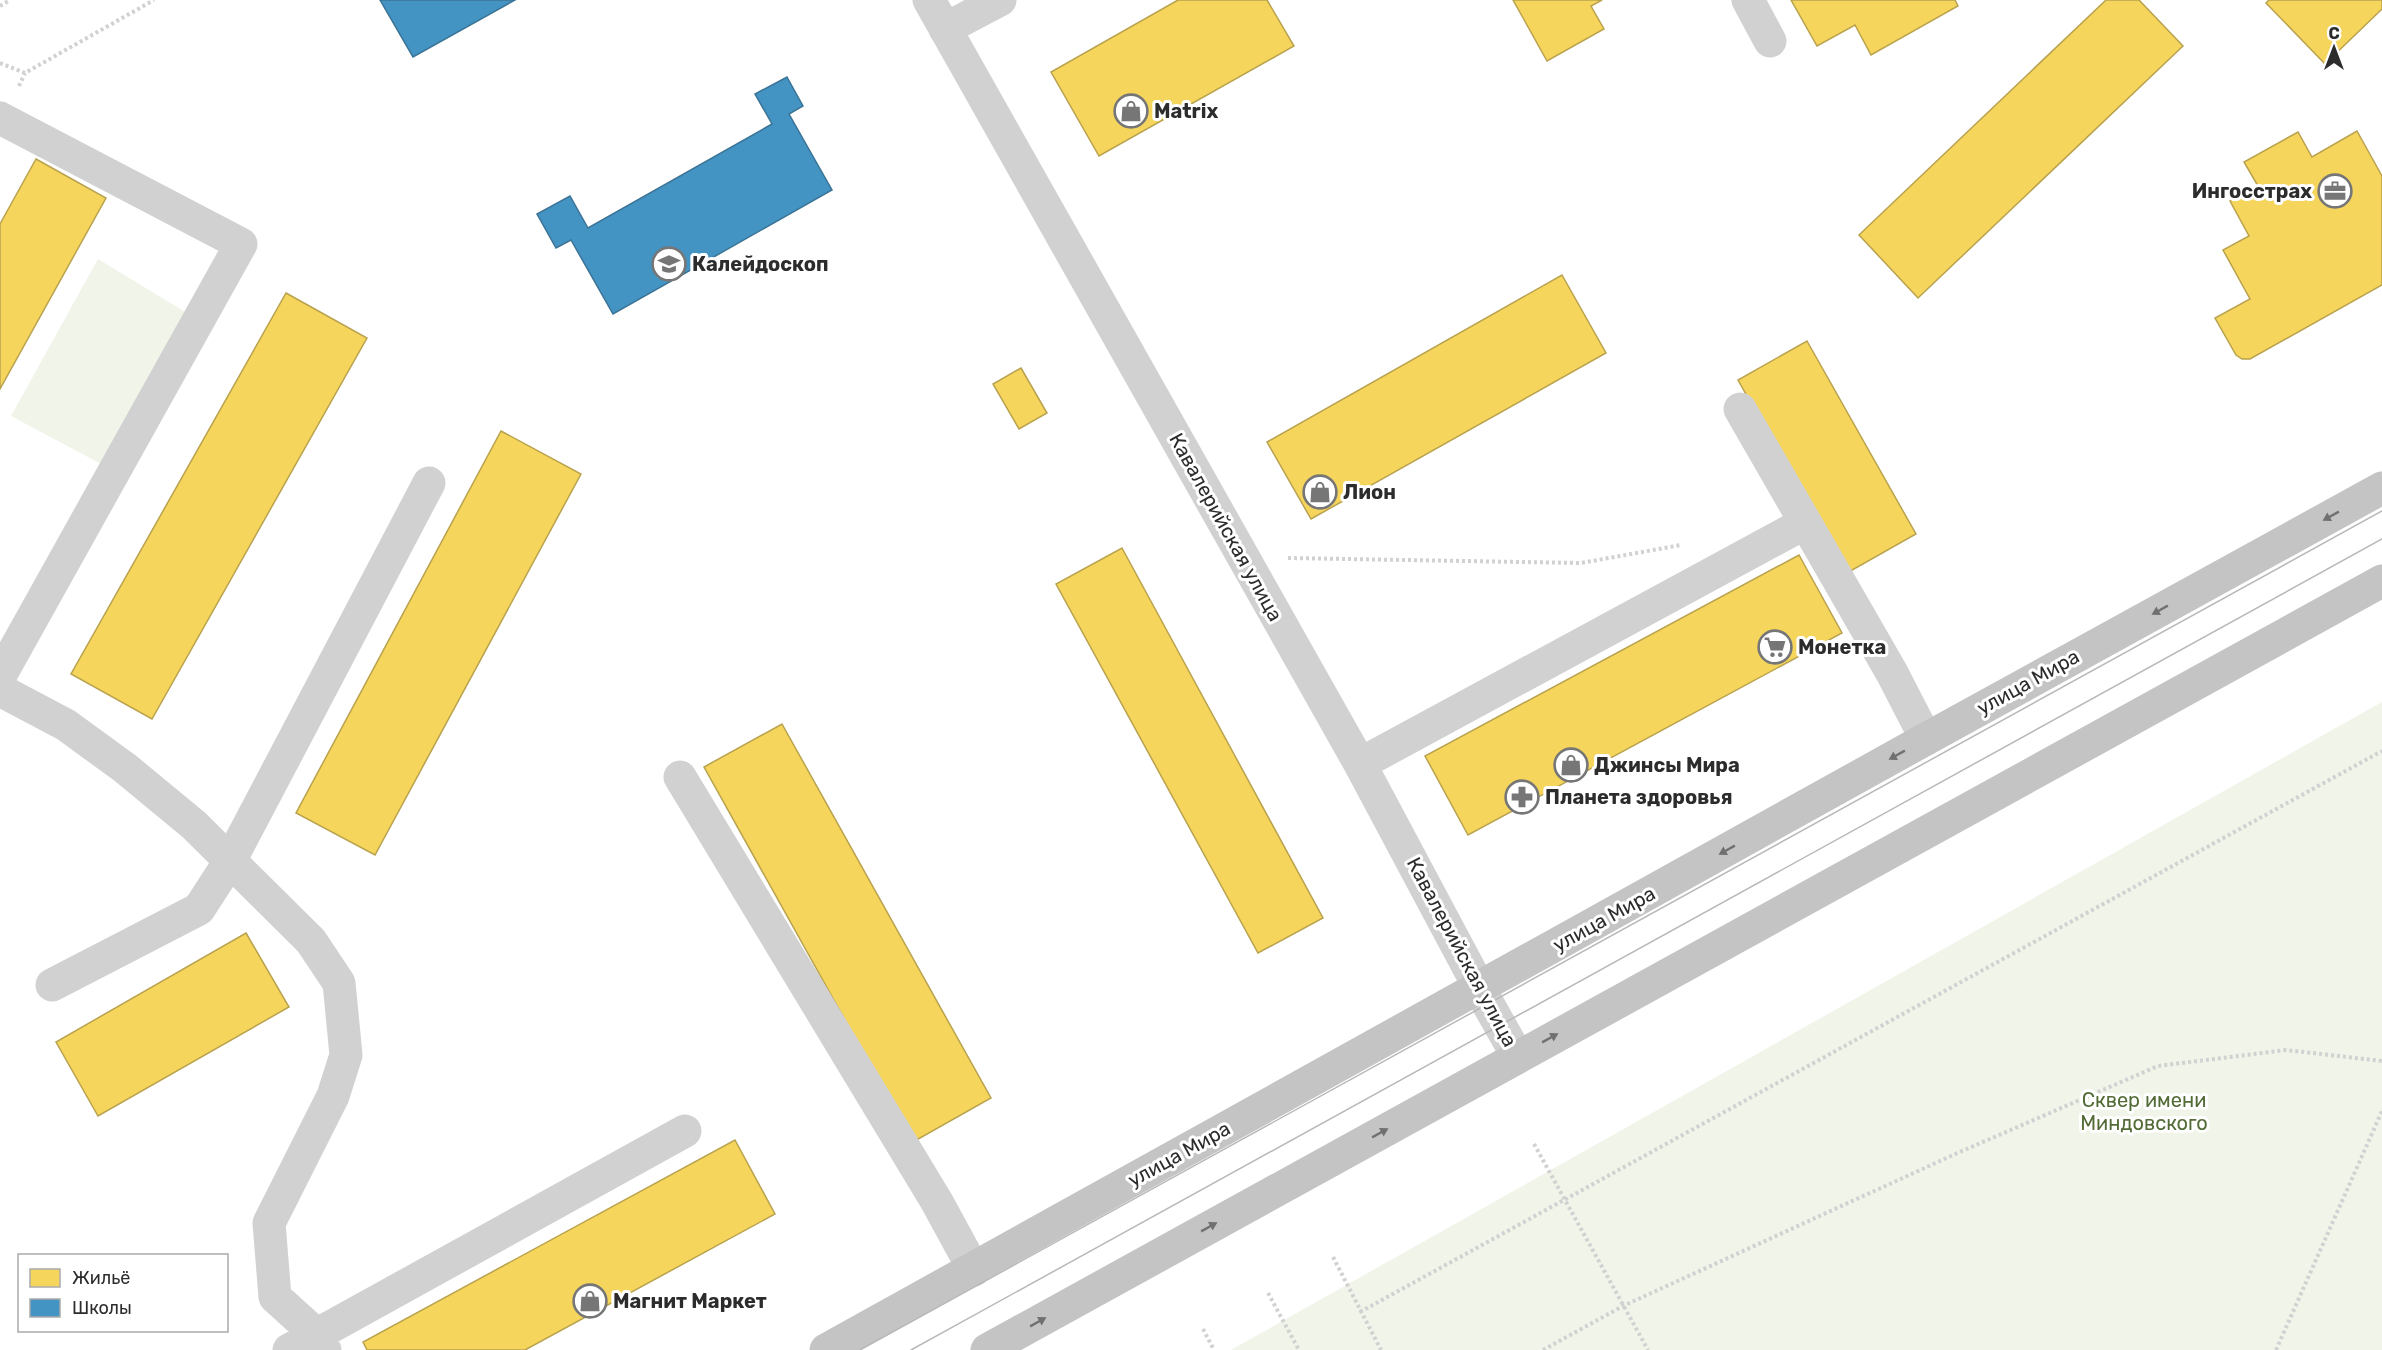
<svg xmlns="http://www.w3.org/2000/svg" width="2382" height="1350" viewBox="0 0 2382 1350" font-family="Rubik,sans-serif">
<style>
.green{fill:#f0f4e9}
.homes{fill:#f6d55c;stroke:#b9a24e;stroke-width:1.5}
.schools{fill:#4393c3;stroke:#3c7496;stroke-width:1.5}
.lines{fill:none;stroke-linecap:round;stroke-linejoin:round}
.path{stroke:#d1d1d1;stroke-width:4;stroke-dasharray:3 3;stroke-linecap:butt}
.minor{stroke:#d1d1d1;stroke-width:33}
.major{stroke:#c4c4c4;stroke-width:33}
.tram{stroke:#b8b8b8;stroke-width:1.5}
.oneway{fill:#707070}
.labels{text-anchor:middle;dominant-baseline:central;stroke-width:6;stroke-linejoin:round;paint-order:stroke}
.poi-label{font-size:20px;font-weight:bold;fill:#2c2c2c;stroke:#fff;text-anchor:start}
.street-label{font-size:20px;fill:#2c2c2c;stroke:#fff}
.park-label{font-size:20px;fill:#536b36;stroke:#fff}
</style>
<rect width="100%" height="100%" fill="#fff"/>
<path class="green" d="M98,259L187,313L103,465L11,416Z
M2382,702V1350H1231Z"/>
<path class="homes" d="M1178,0H1267L1294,46L1099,156L1051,72Z
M1513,0H1602L1591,6L1604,29L1547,61Z
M1791,0H1955L1958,6L1871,55L1855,25L1817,46Z
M2106,0H2139L2183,46L1918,298L1859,235Z
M2269,0H2382V9L2325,64L2266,3Z
M2357,131L2382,176V285L2250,359H2242L2236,355L2215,318L2250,299L2223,250L2249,236L2230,201L2258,186L2244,162L2298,132L2312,157Z
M36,159L106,198L0,389V224Z
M1562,275L1606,353L1311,519L1267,442Z
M286,293L367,338L152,719L71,674Z
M1807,341L1916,534L1847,573L1738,380Z
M1021,368L1047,413L1019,429L993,384Z
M501,431L581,474L375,855L296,813Z
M1122,548L1323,918L1258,953L1056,584Z
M1799,555L1842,633L1468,835L1425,756Z
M782,724L991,1098L913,1142L704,767Z
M246,933L289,1007L98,1116L56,1042Z
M735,1140L775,1214L525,1350H367L363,1342Z"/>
<path class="schools" d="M380,0H515L413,57Z
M787,77L803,106L789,114L832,190L613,314L571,240L556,248L537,214L570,196L588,228L772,124L755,94Z"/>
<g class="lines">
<path class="path" d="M0,6L10,0
M0,63L25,73L154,0
M19,86L25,73
M1288,558L1581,563L1681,545
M1534,1144L1648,1350
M1333,1257L1381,1350
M1268,1293L1299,1350
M1360,1312L2382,751
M1203,1329L1214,1350
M1543,1350L1623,1306L1671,1284L1953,1155L2158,1066L2286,1050L2382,1061
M2276,1350L2382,1111"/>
<path class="minor" d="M929,0L1360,764L1488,1004L1518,1057
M1748,0L1770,41
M945,29L1000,0
M0,118L241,244L0,676
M1740,409L1892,673L1926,739
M0,690L66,725L125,768L194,825L311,941L339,983L346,1055L333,1096L269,1223L275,1297L317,1335L325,1350
M1360,764L1805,523
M680,777L937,1202L974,1270
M52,985L199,909L230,861L429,483
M289,1350L685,1131"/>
<path class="major" d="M826,1350L1926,739L2382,488
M987,1350L2382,581"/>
<path class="tram" d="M860,1350L2382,511
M911,1350L2382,539"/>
</g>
<defs><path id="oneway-solid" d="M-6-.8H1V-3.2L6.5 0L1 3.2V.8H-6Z" transform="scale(1.5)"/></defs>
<g class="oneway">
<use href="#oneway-solid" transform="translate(2331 516) rotate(151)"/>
<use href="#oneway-solid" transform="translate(2160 610) rotate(151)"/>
<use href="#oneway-solid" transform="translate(1897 755) rotate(151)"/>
<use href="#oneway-solid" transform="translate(1727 850) rotate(151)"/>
<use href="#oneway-solid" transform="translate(1550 1038) rotate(-29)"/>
<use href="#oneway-solid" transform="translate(1380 1133) rotate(-29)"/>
<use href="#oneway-solid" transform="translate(1209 1227) rotate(-29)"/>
<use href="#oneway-solid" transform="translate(1038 1322) rotate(-29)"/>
</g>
<defs>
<symbol id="shop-ring" viewBox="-11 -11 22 22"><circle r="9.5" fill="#fff" stroke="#767676" stroke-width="1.5"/><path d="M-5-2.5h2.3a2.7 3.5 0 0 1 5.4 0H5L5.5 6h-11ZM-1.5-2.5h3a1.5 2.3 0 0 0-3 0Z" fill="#767676"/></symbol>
<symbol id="office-ring" viewBox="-11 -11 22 22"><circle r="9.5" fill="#fff" stroke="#767676" stroke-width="1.5"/><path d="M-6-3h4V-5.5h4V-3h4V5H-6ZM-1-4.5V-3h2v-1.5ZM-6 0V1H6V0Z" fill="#767676"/></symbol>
<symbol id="school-ring" viewBox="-11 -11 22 22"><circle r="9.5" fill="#fff" stroke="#767676" stroke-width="1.5"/><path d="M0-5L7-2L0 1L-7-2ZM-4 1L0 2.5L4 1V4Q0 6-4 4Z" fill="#767676"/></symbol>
<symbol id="supermarket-ring" viewBox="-11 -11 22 22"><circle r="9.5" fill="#fff" stroke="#767676" stroke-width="1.5"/><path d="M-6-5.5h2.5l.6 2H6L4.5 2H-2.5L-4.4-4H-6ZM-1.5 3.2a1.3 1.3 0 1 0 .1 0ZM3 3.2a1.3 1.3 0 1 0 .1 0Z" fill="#767676"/></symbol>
<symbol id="pharmacy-ring" viewBox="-11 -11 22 22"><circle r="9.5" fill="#fff" stroke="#767676" stroke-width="1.5"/><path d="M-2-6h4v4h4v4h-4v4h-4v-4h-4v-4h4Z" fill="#767676"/></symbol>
</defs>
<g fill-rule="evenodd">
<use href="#shop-ring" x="1112" y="92" width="38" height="38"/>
<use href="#office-ring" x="2316" y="172" width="38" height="38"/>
<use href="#school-ring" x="650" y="245" width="38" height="38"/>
<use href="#shop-ring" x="1301" y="473" width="38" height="38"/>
<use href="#supermarket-ring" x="1756" y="628" width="38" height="38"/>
<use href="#shop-ring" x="1552" y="746" width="38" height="38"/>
<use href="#pharmacy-ring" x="1503" y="778" width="38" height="38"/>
<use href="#shop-ring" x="571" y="1282" width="38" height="38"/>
</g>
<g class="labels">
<g class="poi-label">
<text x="1154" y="111">Matrix</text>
<text x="2312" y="191" text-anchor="end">Ингосстрах</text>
<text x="692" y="264">Калейдоскоп</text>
<text x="1343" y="492">Лион</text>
<text x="1798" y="647">Монетка</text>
<text x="1594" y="765">Джинсы Мира</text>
<text x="1545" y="797">Планета здоровья</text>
<text x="613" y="1301">Магнит Маркет</text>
</g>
<g class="street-label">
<text transform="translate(1226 527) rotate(61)">Кавалерийская улица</text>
<text transform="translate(2028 682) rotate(-29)">улица Мира</text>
<text transform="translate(1604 919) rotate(-29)">улица Мира</text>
<text transform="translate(1462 952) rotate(62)">Кавалерийская улица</text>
<text transform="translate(1179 1154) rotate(-29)">улица Мира</text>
</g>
<g class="park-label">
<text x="2144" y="1100">Сквер имени<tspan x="2144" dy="23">Миндовского</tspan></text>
</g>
</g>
<rect x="18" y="1254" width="210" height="78" fill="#ffffff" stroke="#ababab" stroke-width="1.5"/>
<rect x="30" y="1269" width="30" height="18" fill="#f6d55c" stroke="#ababab" stroke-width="1.5"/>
<text x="72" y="1284" font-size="18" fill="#2c2c2c">Жильё</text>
<rect x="30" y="1299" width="30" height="18" fill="#4393c3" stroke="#ababab" stroke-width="1.5"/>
<text x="72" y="1314" font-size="18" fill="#2c2c2c">Школы</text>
<g transform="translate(2334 48)" stroke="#ffffff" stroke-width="4.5" paint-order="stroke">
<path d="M0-4.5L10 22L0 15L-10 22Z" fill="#2c2c2c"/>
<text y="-9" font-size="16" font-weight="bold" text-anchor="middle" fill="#2c2c2c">С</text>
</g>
</svg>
